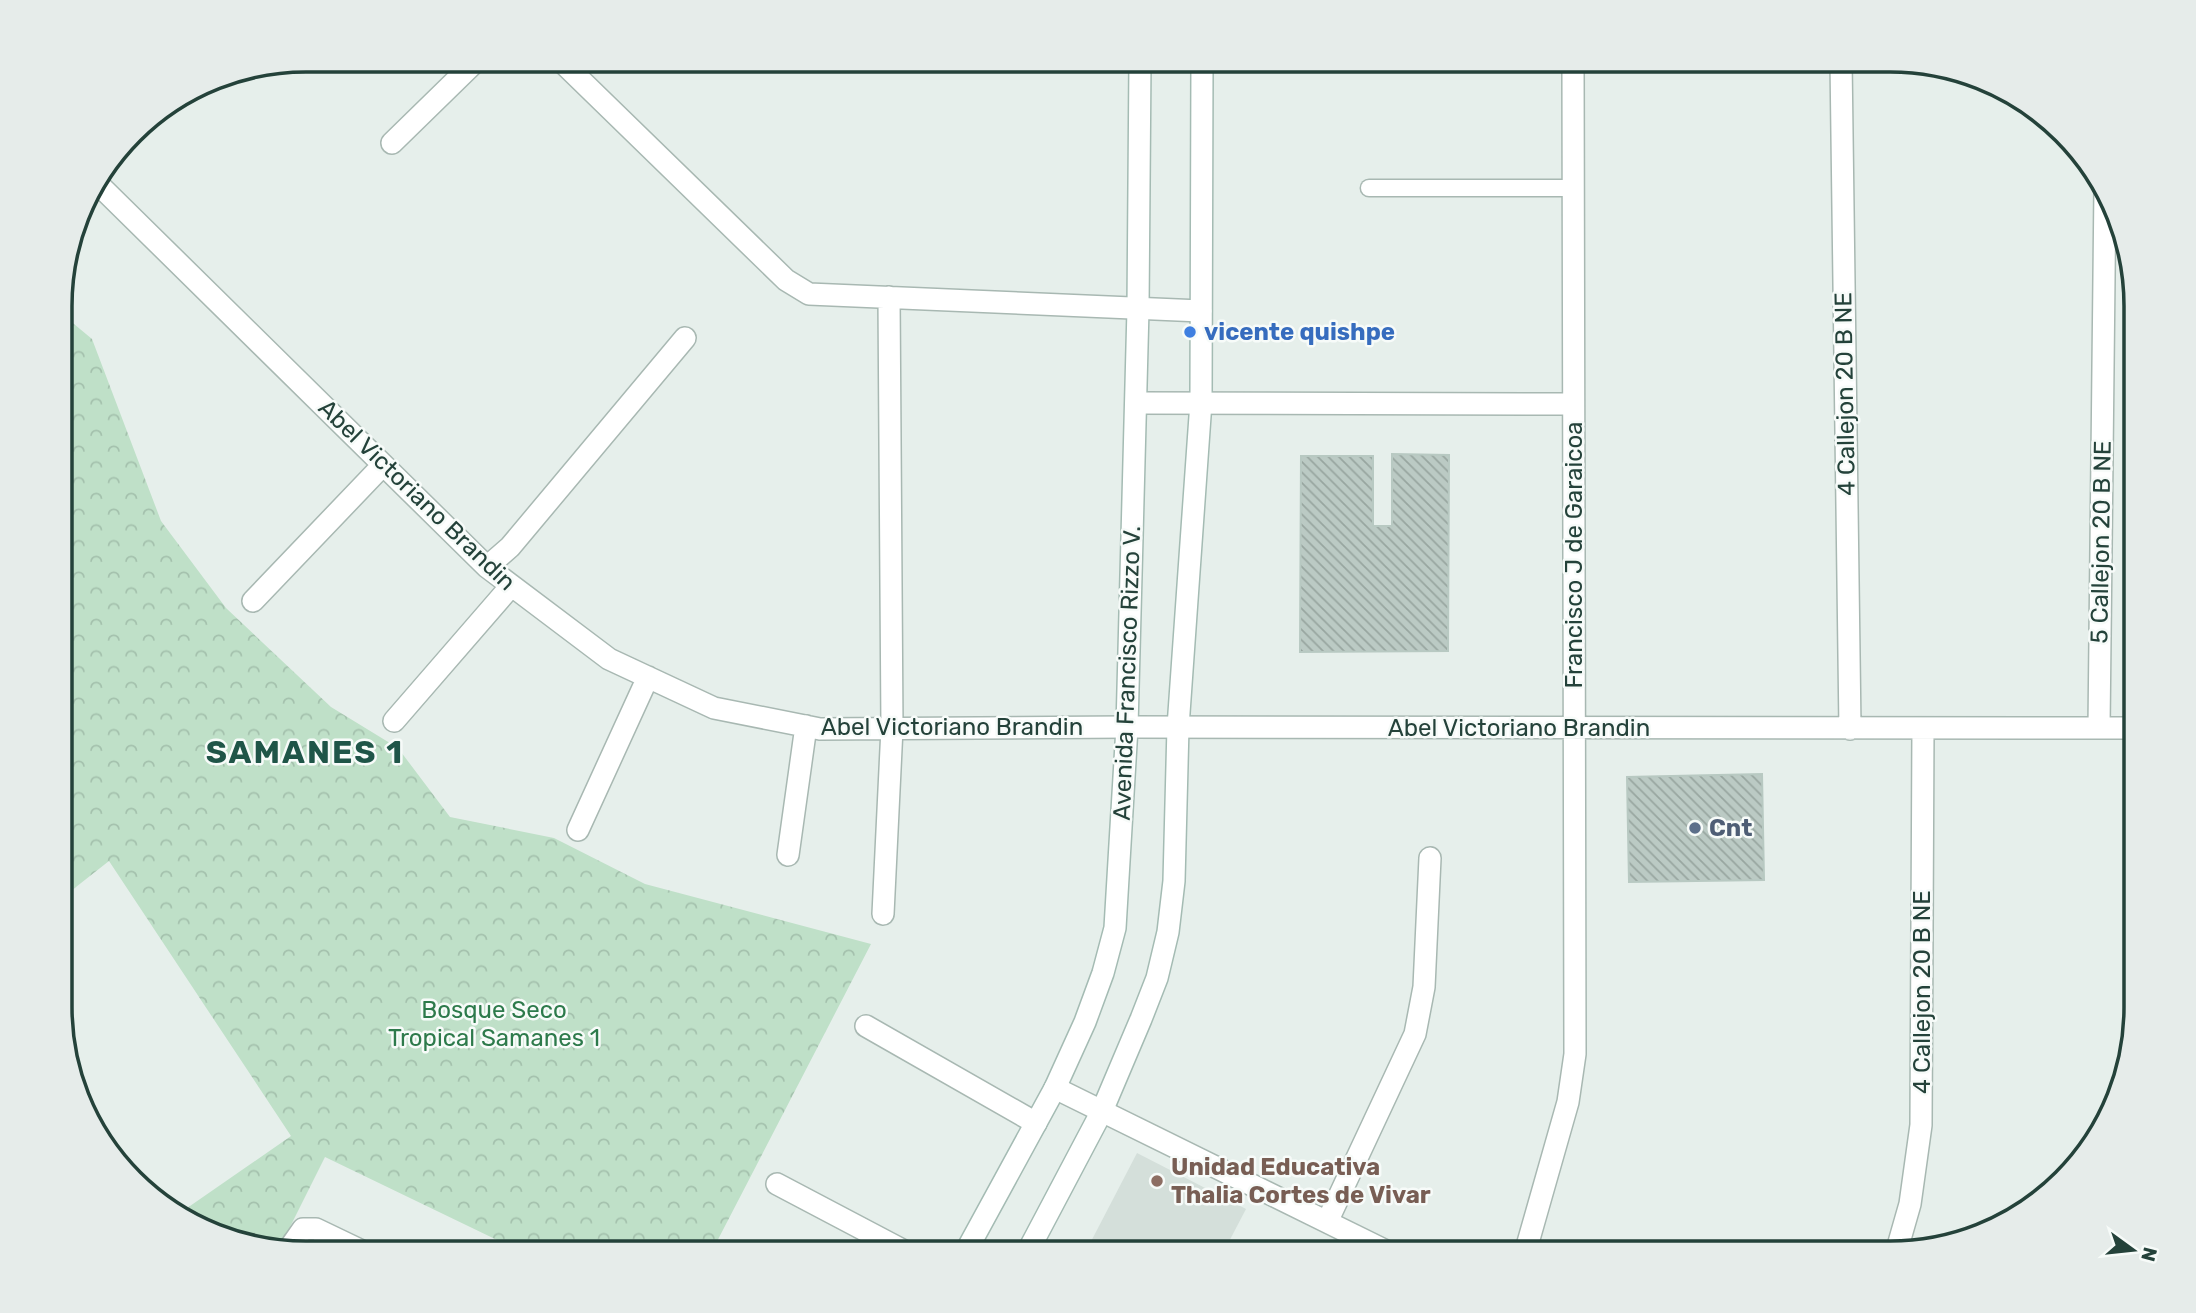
<svg xmlns="http://www.w3.org/2000/svg" width="2196" height="1313" viewBox="0 0 2196 1313" font-family="Rubik,sans-serif">
<style>
.built{fill:#d4dfda}
.park{fill:url(#park-crowns)}
.building{fill:url(#building-back-hatch);stroke:#b8c9c2;stroke-width:2}
.lines{fill:none;stroke-linecap:round;stroke-linejoin:round}
.service-casing{stroke:#a8b8b2;stroke-width:19}
.minor-casing{stroke:#a8b8b2;stroke-width:24}
.secondary-casing{stroke:#a4bbb3;stroke-width:24}
.service{stroke:#fff;stroke-width:16}
.minor{stroke:#fff;stroke-width:21}
.secondary{stroke:#fff;stroke-width:21}
.shop-dot{fill:#3f7fe0;stroke:#f7fbf9;stroke-width:2.5}
.service-dot{fill:#5c6f8a;stroke:#f7fbf9;stroke-width:2.5}
.education-dot{fill:#8d6e63;stroke:#f7fbf9;stroke-width:2.5}
.labels{text-anchor:middle;dominant-baseline:central;stroke-width:5;stroke-linejoin:round;paint-order:stroke}
.shop-label{font-size:24px;font-weight:bold;fill:#366cbe;stroke:#f7fbf9;text-anchor:start}
.street-label{font-size:24px;fill:#24423a;stroke:#f7fbf9}
.service-label{font-size:24px;font-weight:bold;fill:#4e5e75;stroke:#f7fbf9;text-anchor:start}
.park-label{font-size:24px;fill:#2d7a4b;stroke:#f7fbf9}
.education-label{font-size:24px;font-weight:bold;fill:#785e54;stroke:#f7fbf9;text-anchor:start}
.district-label{font-size:32px;font-weight:bold;letter-spacing:2px;fill:#1f5548;stroke:#f7fbf9}
.rim{fill:none;stroke:#24423a;stroke-width:3.5}
</style>
<defs>
<pattern id="park-crowns" width="20" height="18" patternUnits="userSpaceOnUse" patternTransform="scale(1.75)"><rect width="20" height="18" fill="#bfe0c8"/><path d="M2 6a3 3 0 1 1 6 0M12 15a3 3 0 1 1 6 0" fill="none" stroke="#a4c1ad"/></pattern>
<pattern id="building-back-hatch" width="6" height="6" patternUnits="userSpaceOnUse" patternTransform="scale(1.75)"><rect width="6" height="6" fill="#bbcac4"/><path d="M-1 5l2 2M0 0l6 6M5-1l2 2" fill="none" stroke="#98a6a0"/></pattern>
</defs>
<rect width="100%" height="100%" fill="#e6efeb"/>
<path class="built" d="M1137,1153L1246,1209L1223,1253H1085Z"/>
<path class="park" d="M62,314L92,339L161,521L226,608L331,707L398,748L450,817L554,838L645,884L871,944L711,1253H524L325,1157L280,1247L182,1220L177,1215L291,1136L109,861L62,898Z"/>
<path class="building" d="M1392,454L1449,455L1448,651L1300,652L1301,456H1373V526H1392Z
M1762,774L1764,880L1629,882L1627,777Z"/>
<g class="lines">
<defs>
<path id="service" d="M1369,188H1573"/>
<path id="minor" d="M560,60L786,280L809,294L1201,311
M1841,60L1850,729
M392,143L477,60
M96,182L487,567L609,659L714,708L820,729L1127,727L2136,728
M1136,403L1573,404
M487,567L510,547L685,338
M253,601L383,465
M394,721L511,586
M2099,728L2105,187
M578,830L648,677
M788,855L806,726
M883,914L892,728L889,297
M866,1026L1036,1123
M1055,1088L1390,1253
M777,1184L908,1253
M1327,1222L1415,1034L1424,987L1430,858
M289,1249L303,1229H316L366,1253
M1525,1253L1568,1102L1575,1054L1573,60
M1896,1253L1910,1204L1921,1125L1923,728"/>
<path id="secondary" d="M965,1253L1055,1088L1085,1022L1103,973L1115,928L1127,727L1138,309L1140,60
M1027,1253L1102,1111L1141,1019L1157,978L1168,932L1174,881L1178,727L1201,402L1202,60"/>
</defs>
<use href="#service" class="service-casing"/>
<use href="#minor" class="minor-casing"/>
<use href="#secondary" class="secondary-casing"/>
<use href="#service" class="service"/>
<use href="#minor" class="minor"/>
<use href="#secondary" class="secondary"/>
</g>
<circle class="shop-dot" cx="1190" cy="332" r="7"/>
<circle class="service-dot" cx="1695" cy="828" r="7"/>
<circle class="education-dot" cx="1157" cy="1181" r="7"/>
<g class="labels">
<g class="shop-label">
<text x="1204" y="332">vicente quishpe</text>
</g>
<g class="street-label">
<text transform="translate(1845 394) rotate(-91)">4 Callejon 20 B NE</text>
<text transform="translate(417 495) rotate(44)">Abel Victoriano Brandin</text>
<text transform="translate(2101 542) rotate(-89)">5 Callejon 20 B NE</text>
<text transform="translate(1574 555) rotate(-90)">Francisco J de Garaicoa</text>
<text transform="translate(1127 673) rotate(-88)">Avenida Francisco Rizzo V.</text>
<text x="952" y="727">Abel Victoriano Brandin</text>
<text x="1519" y="728">Abel Victoriano Brandin</text>
<text transform="translate(1922 992) rotate(-90)">4 Callejon 20 B NE</text>
</g>
<g class="service-label">
<text x="1709" y="828">Cnt</text>
</g>
<g class="park-label">
<text x="494" y="1010">Bosque Seco<tspan x="494" dy="28">Tropical Samanes 1</tspan></text>
</g>
<g class="education-label">
<text x="1171" y="1167">Unidad Educativa<tspan x="1171" dy="28">Thalia Cortes de Vivar</tspan></text>
</g>
<g class="district-label">
<text x="305" y="752">SAMANES 1</text>
</g>
</g>
<path d="M0 0H2196V1313H0ZM306 72H1890A234 234 0 0 1 2124 306V1007A234 234 0 0 1 1890 1241H306A234 234 0 0 1 72 1007V306A234 234 0 0 1 306 72Z" fill="#e6ecea" fill-rule="evenodd"/>
<path class="rim" d="M306 72H1890A234 234 0 0 1 2124 306V1007A234 234 0 0 1 1890 1241H306A234 234 0 0 1 72 1007V306A234 234 0 0 1 306 72Z"/>
<g transform="translate(2133 1250) rotate(105)" stroke="#f7fbf9" stroke-width="5" paint-order="stroke">
<path d="M0-5L12 26L0 18L-12 26Z" fill="#24423a"/>
<text y="-10" font-size="19" font-weight="bold" text-anchor="middle" fill="#24423a">N</text>
</g>
</svg>
